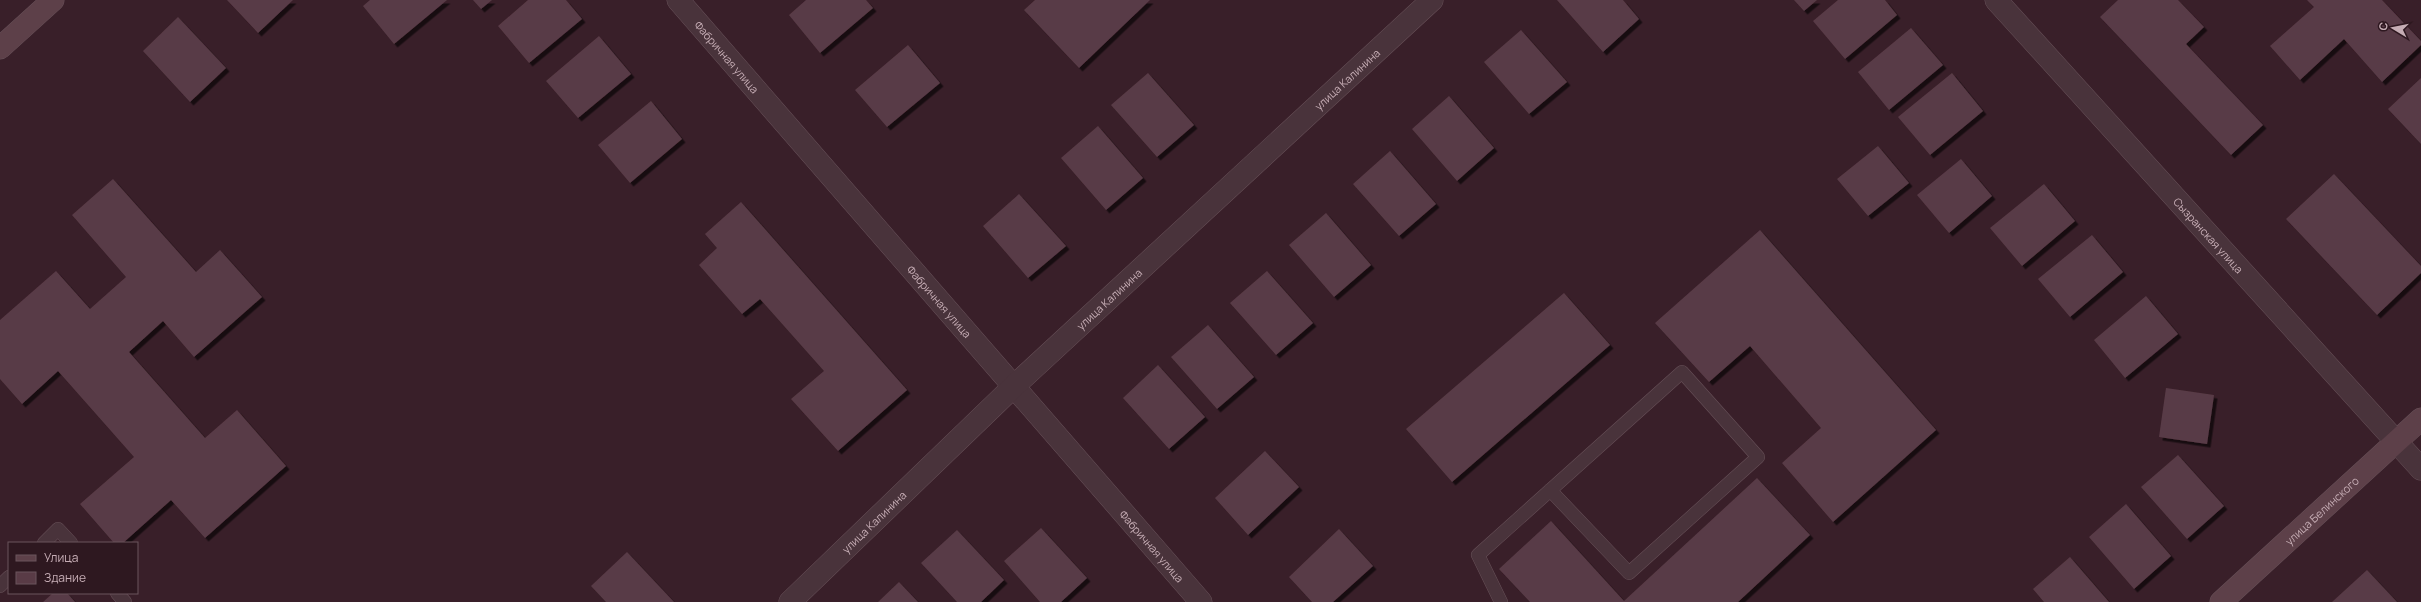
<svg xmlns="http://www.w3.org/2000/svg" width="2421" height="602" viewBox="0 0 2421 602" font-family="Manrope,sans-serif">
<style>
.building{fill:#593b46;filter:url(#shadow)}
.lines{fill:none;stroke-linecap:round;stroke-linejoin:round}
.lane-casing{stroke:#675058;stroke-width:14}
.street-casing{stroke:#675058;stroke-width:23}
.secondary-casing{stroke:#675058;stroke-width:23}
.lane{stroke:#49333b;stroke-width:13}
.street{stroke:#49333b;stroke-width:22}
.secondary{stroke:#5d4049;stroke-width:22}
.labels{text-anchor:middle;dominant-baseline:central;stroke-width:4;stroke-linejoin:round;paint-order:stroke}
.street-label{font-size:11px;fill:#c6adb5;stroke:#2e1820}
</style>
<defs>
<filter id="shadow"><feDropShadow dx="3.5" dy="3.5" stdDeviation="0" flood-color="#0009"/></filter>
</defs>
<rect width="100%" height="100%" fill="#391f29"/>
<path class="building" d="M227,0H293L258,33Z
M370,0H447L394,44L363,6Z
M473,0H492L481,9Z
M528,0H566L582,19L529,63L498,26Z
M806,0H866L873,8L820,53L789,15Z
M1035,0H1150L1079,68L1024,10Z
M1557,0H1623L1639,19L1603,52Z
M1794,0H1817L1804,11Z
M1838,0H1885L1897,15L1845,59L1813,21Z
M2118,0H2178L2204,27L2186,44L2263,125L2231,155L2100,17Z
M2307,0H2382L2421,41V45L2382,82L2344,39L2300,80L2270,46L2314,7Z
M178,17L226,68L190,102L143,51Z
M1911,28L1943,65L1889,110L1858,72Z
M1521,30L1567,82L1529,114L1484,62Z
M599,36L631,74L578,118L546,81Z
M908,45L940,83L887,127L855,90Z
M1148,73L1194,125L1157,157L1111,105Z
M1952,73L1983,111L1930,155L1898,117Z
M2421,78V144L2388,109Z
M1449,96L1494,148L1457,181L1412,129Z
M651,101L682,139L630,183L598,145Z
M1098,126L1143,178L1106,210L1061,158Z
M1878,146L1909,183L1868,216L1837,179Z
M1390,151L1436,204L1399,236L1353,184Z
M1961,159L1992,196L1949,233L1917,195Z
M2334,174L2421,266V273L2377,315L2286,219Z
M113,179L196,272L220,250L262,297L194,357L163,321L129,352L205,438L237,410L286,466L205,538L171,500L123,543H114L80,504L134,457L58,371L22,404L0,379V320L56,271L90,309L126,277L72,215Z
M2044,184L2075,221L2022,266L1990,228Z
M1019,194L1066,246L1028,278L983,226Z
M741,202L907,390L838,451L791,399L824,371L760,299L742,314L699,265L717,248L705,234Z
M1326,213L1371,265L1334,297L1289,245Z
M1760,230L1936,430L1833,522L1782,463L1821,428L1750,346L1709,382L1655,323Z
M2092,235L2123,272L2070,317L2038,279Z
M1267,271L1313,323L1276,355L1230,303Z
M1564,293L1610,345L1452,482L1406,429Z
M2146,296L2178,334L2125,378L2094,340Z
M1208,325L1254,377L1217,409L1171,357Z
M1158,365L1205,417L1169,449L1123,398Z
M2166,388L2214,395L2207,444L2159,437Z
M1265,451L1299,487L1248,535L1215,498Z
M2178,455L2224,506L2187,539L2141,487Z
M1757,478L1810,535L1738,602H1530L1499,569L1551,521L1624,601Z
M2126,504L2171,556L2134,589L2089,537Z
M1041,528L1087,578L1061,602H1040L1004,561Z
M1339,529L1373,566L1333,602H1312L1289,577Z
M957,530L1004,580L981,602H957L921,563Z
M627,552L674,602H606L591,586Z
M2070,557L2109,602H2044L2033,589Z
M2367,570L2397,602H2332Z
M899,582L918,602H878Z
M53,593H67L75,602H43Z"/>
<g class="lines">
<defs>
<path id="lane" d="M44,543L58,529L71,543
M0,586L9,577
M117,593L125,602
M1501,602L1478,555L1682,372L1758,457L1629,573L1550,490"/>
<g id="street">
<path id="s1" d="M678,0L1201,602"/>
<path id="s2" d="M1996,0L2421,469"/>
<path id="s3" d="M790,602L1013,387L1432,0"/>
</g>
<g id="secondary">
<path d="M0,48L53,0"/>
<path id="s4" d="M2221,602L2421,419"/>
</g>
</defs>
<use href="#lane" class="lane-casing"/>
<use href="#street" class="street-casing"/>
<use href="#secondary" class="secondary-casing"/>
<use href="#lane" class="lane"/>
<use href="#street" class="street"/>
<use href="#secondary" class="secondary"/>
</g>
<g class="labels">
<g class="street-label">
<text stroke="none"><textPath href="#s1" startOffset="75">Фабричная улица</textPath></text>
<text stroke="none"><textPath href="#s3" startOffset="764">улица Калинина</textPath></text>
<text stroke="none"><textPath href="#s2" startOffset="317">Сызранская улица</textPath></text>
<text stroke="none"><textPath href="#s3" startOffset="440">улица Калинина</textPath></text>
<text stroke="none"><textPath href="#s1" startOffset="399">Фабричная улица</textPath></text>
<text stroke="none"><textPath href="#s4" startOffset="136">улица Белинского</textPath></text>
<text stroke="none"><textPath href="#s3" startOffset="116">улица Калинина</textPath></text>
<text stroke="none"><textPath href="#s1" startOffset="723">Фабричная улица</textPath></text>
</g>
</g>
<rect x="8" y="542" width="130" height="52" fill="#2e1820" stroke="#6b545c"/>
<rect x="16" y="555" width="20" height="6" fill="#5d4049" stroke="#6b545c"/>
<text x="44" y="562" font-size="12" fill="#c6adb5">Улица</text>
<rect x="16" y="572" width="20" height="12" fill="#593b46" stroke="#6b545c"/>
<text x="44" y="582" font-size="12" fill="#c6adb5">Здание</text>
<g transform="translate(2393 28) rotate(280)" stroke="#2e1820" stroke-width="3" paint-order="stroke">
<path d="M0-3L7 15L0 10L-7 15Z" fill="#c6adb5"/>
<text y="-6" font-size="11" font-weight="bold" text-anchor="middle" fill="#c6adb5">С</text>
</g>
</svg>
